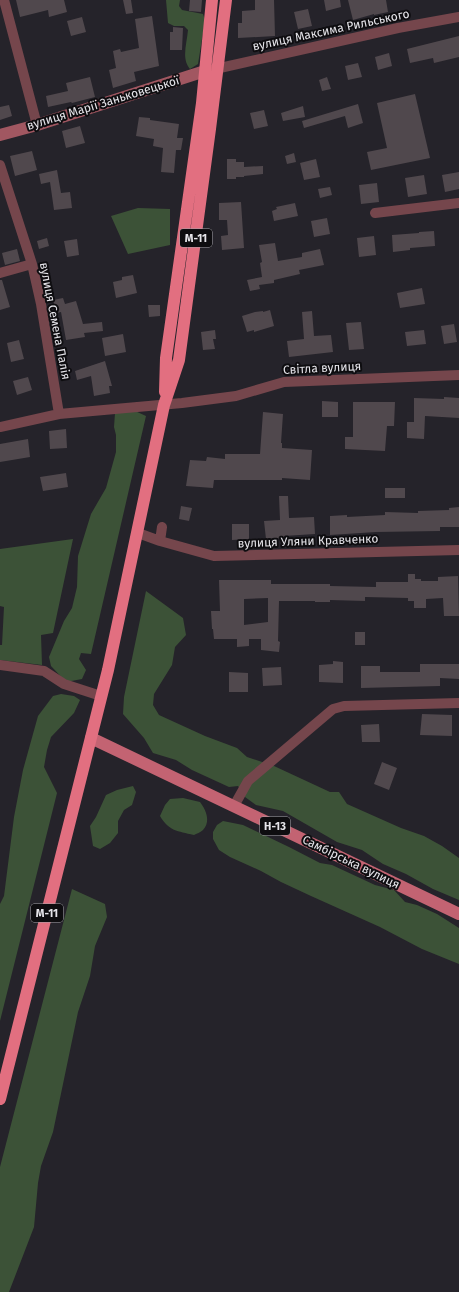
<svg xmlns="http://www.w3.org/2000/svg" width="459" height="1292" viewBox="0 0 459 1292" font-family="'Fira Sans',sans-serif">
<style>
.green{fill:#3c5237}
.building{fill:#50484d;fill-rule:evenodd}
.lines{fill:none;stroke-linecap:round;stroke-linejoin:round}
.street{stroke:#75464c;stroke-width:10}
.secondary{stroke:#a15761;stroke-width:12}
.primary{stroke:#c36372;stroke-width:12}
.highway{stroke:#e26f80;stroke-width:12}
.labels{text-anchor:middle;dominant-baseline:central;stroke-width:4;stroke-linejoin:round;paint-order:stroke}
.shield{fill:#0e0d10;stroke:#a5a4a9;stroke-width:1}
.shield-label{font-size:11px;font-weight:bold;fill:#e6e5ea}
.street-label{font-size:12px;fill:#e6e5ea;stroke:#0e0d10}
</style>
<rect width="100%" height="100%" fill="#25232a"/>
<path class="green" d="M166,0H180L179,6L182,10L203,14L205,20L198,64L190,69C181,59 187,43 188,30L184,26H174L168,23Z
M138,208L170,209V245L128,254L111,216Z
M124,406L146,416L91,654L81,653L79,659L86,670L82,679L66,682L51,666L49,657L64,621L72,608L77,587L78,556L91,514L106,488L116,452V435L114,427L115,413Z
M73,539L53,633L41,635L42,665L0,660V645H2L4,607L0,606V549Z
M146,591L183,618L186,635L175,647L172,665L154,694L153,705L159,715L205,736L237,748L247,757L274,766L330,792H339L347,804L401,828L424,836L442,846L459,858V900L433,889L406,874L383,864L362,850L337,842L283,811L256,805L245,797L238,786L229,787L192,770L176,760L153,753L144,738L123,714L124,697Z
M61,694L74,696L80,700L74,713L51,737L47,750L44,767L57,793L0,1021V904L4,896L14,817L23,770L38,716L53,696Z
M133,786L136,792L132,805L124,810L118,821V833L110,843L100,849L93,846L90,826L96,817L106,795L117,790Z
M183,798L200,802C206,810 211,821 203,830C201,832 196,834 194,835C177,831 169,831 160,816L165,805L170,799Z
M223,821L243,825L289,847L320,863L332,865L375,885L394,890L405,902L417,905L437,914L459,928V964L422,949L380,927L311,896L281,882L261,871L230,857L219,850L213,839V832L217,825Z
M72,889L105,904L107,917L95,946L90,976L78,1012L53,1132L41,1166L38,1183L34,1227L9,1292H0V1167Z"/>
<path class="building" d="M16,0H64L67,12L49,17L48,10L20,17Z
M123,0H131L133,13L126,14Z
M190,0H202L201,12L189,11Z
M255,0H274L275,36L238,38V23H242V11L255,10Z
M324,0H340L341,7L326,11Z
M348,0H386L388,12L374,15V14L353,20Z
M308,9L312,26L298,29L294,12Z
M152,16L159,66L134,72L136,81L113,88L109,70L116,68L113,51L120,49L121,52L139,48L135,19Z
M82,17L86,32L71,36L67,21Z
M173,27L183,28L182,50H170V32H173Z
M459,36V57L434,63L433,58L410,63L407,49Z
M389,53L392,66L378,70L375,57Z
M358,63L362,77L348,80L345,66Z
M90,77L95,97L72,103L71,102L48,107L46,96L68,91L66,83Z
M327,77L331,89L322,91L319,80Z
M415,94L430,158L371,170L367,152L387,148L377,103Z
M358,104L363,123L348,128L345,116L304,128L302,121Z
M9,105L12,116L0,120V107Z
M303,106L305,117L283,121L281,113Z
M264,110L268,126L254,129L250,113Z
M139,117L150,118V120L179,124L177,138H183L181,150H176L174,173L161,172L163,148L153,146L154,139L136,136Z
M80,126L85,143L66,148L62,131Z
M32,151L37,170L15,176L10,156Z
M294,153L296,162L287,164L285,156Z
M227,159H236V162H244V167L263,166V174L244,176V177H236V179H227Z
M316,159L320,177L304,180L300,163Z
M57,170L61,193L70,192L72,208L54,210L50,182L41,184L39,174Z
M459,172V189L445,192L442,175Z
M424,175L427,194L408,197L405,178Z
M377,183L379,202L361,204L359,185Z
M330,187L332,195L320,198L318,189Z
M241,202L244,248L222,250L221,236L228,235L227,220H219V203Z
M295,203L298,216L274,221L272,211L277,209L276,207Z
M327,218L330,234L314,237L311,221Z
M434,231L435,246L410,248V250L393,252L392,235L419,233V232Z
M374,236L376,255L359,257L357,238Z
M47,238L49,246L39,249L37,241Z
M77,239L79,255L67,257L64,241Z
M275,243L278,261L302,257V253L320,249L324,265L299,270L300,274L274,280V283L259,285L260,289L250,291L247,280L262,277L260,263L262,262L259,245Z
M17,249L20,261L5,265L2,253Z
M133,275L137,293L116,298L113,282L122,280V277Z
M0,280H2L10,307L0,310Z
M422,288L425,304L400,308L397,293Z
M63,298L65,304L76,301L83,324L102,322L103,331L84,333L85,337L66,340L61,312L56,313L53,300Z
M148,305H160V316L149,317Z
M270,310L274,326L254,332V330L247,332L242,316L255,312L263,311V312Z
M312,311L314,336L331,335L333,352L289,357L287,341L304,339L302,312Z
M361,322L364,349L349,350L346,323Z
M454,324L457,342L444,344L441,326Z
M215,330L216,339H213L215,349L203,350L201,332Z
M424,330L426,344L407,346L405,332Z
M123,334L126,352L105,356L102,338Z
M19,340L24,359L11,362L7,343Z
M105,361L112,386H109L110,393L94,396L91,376L77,380L75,371Z
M28,377L32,390L17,395L13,381Z
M444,397L459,398V418L425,416L424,439L407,438V422H414V398L444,399Z
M322,401L338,402V417H322Z
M353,402H395L394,426H387L385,451L345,449V437H353Z
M263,412L283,414L281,443H282V448L312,450L310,480L282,478V480H214L213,488L186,486L190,460L206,461L207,457L225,459V454H260Z
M66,429L67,448L50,449L49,431Z
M28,439L30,457L0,462V444Z
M66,473L68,487L43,491L40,477Z
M385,488H405V498H385Z
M279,496H288L289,518L314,517L315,534L284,536L285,538L266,539L264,521L280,520Z
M181,506L192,508L189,521L179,519Z
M459,507V527H440V531L376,532L330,535V516L347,515V517L385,515V512L418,513V511L449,510V508Z
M232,524H249V539L232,540Z
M408,574H415V579H421V581H438V577L458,576L459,616H444L443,598L426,599V608H414V601H408V598L365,597V601L330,600V602H315V601H279L278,641L280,642L279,652L261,650V639H249V646L237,647V639H214L213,629H212L211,611H220L219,580H271V584H330V586L376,587V582H408ZM268,598V622L244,625V599Z
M355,632H365V645H355Z
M333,661L343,662V683L319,682V665L333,664Z
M420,664H459V679L440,678V686L361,688V666H380V672H420Z
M281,667L282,685L263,686L262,668Z
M229,672L248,673V692H229Z
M422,714L452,715V736L420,735Z
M379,724L380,742H362L361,725Z
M382,762L397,768L389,790L374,784Z"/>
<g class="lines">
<path class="street" d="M4,0L37,125
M211,70L398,28L459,17
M0,165L32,264L41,304L59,414
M375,213L459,203
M0,273L32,264
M0,427L59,414L182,403L236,396L284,382L459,375
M138,533L160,541L214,556L459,550
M160,541L162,527
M0,665L44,671L64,684L101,696
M234,806L248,781L333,709L344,706L459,703"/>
<path class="secondary" d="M0,135L37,125L205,71"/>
<path class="primary" d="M91,738L459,914"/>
<path class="highway" d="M165,392L166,358L202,103L212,0
M0,1099L108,670L164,405L179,360L210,129L226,0"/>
</g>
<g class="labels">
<g class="shield">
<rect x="180" y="229" width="32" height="18" rx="3"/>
<rect x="260" y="817" width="30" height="18" rx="3"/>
<rect x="31" y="904" width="32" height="18" rx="3"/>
</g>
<g class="shield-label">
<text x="196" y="238">М-11</text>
<text x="275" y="826">Н-13</text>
<text x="47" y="913">М-11</text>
</g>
<g class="street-label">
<text transform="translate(331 30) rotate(-12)">вулиця Максима Рильського</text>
<text transform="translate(103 103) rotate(-17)">вулиця Марії Заньковецької</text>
<text transform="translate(55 321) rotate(79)">вулиця Семена Палія</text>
<text transform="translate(322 368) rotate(-3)">Світла вулиця</text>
<text transform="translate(308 541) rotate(-2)">вулиця Уляни Кравченко</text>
<text transform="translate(351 862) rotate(26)">Самбірська вулиця</text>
</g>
</g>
</svg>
